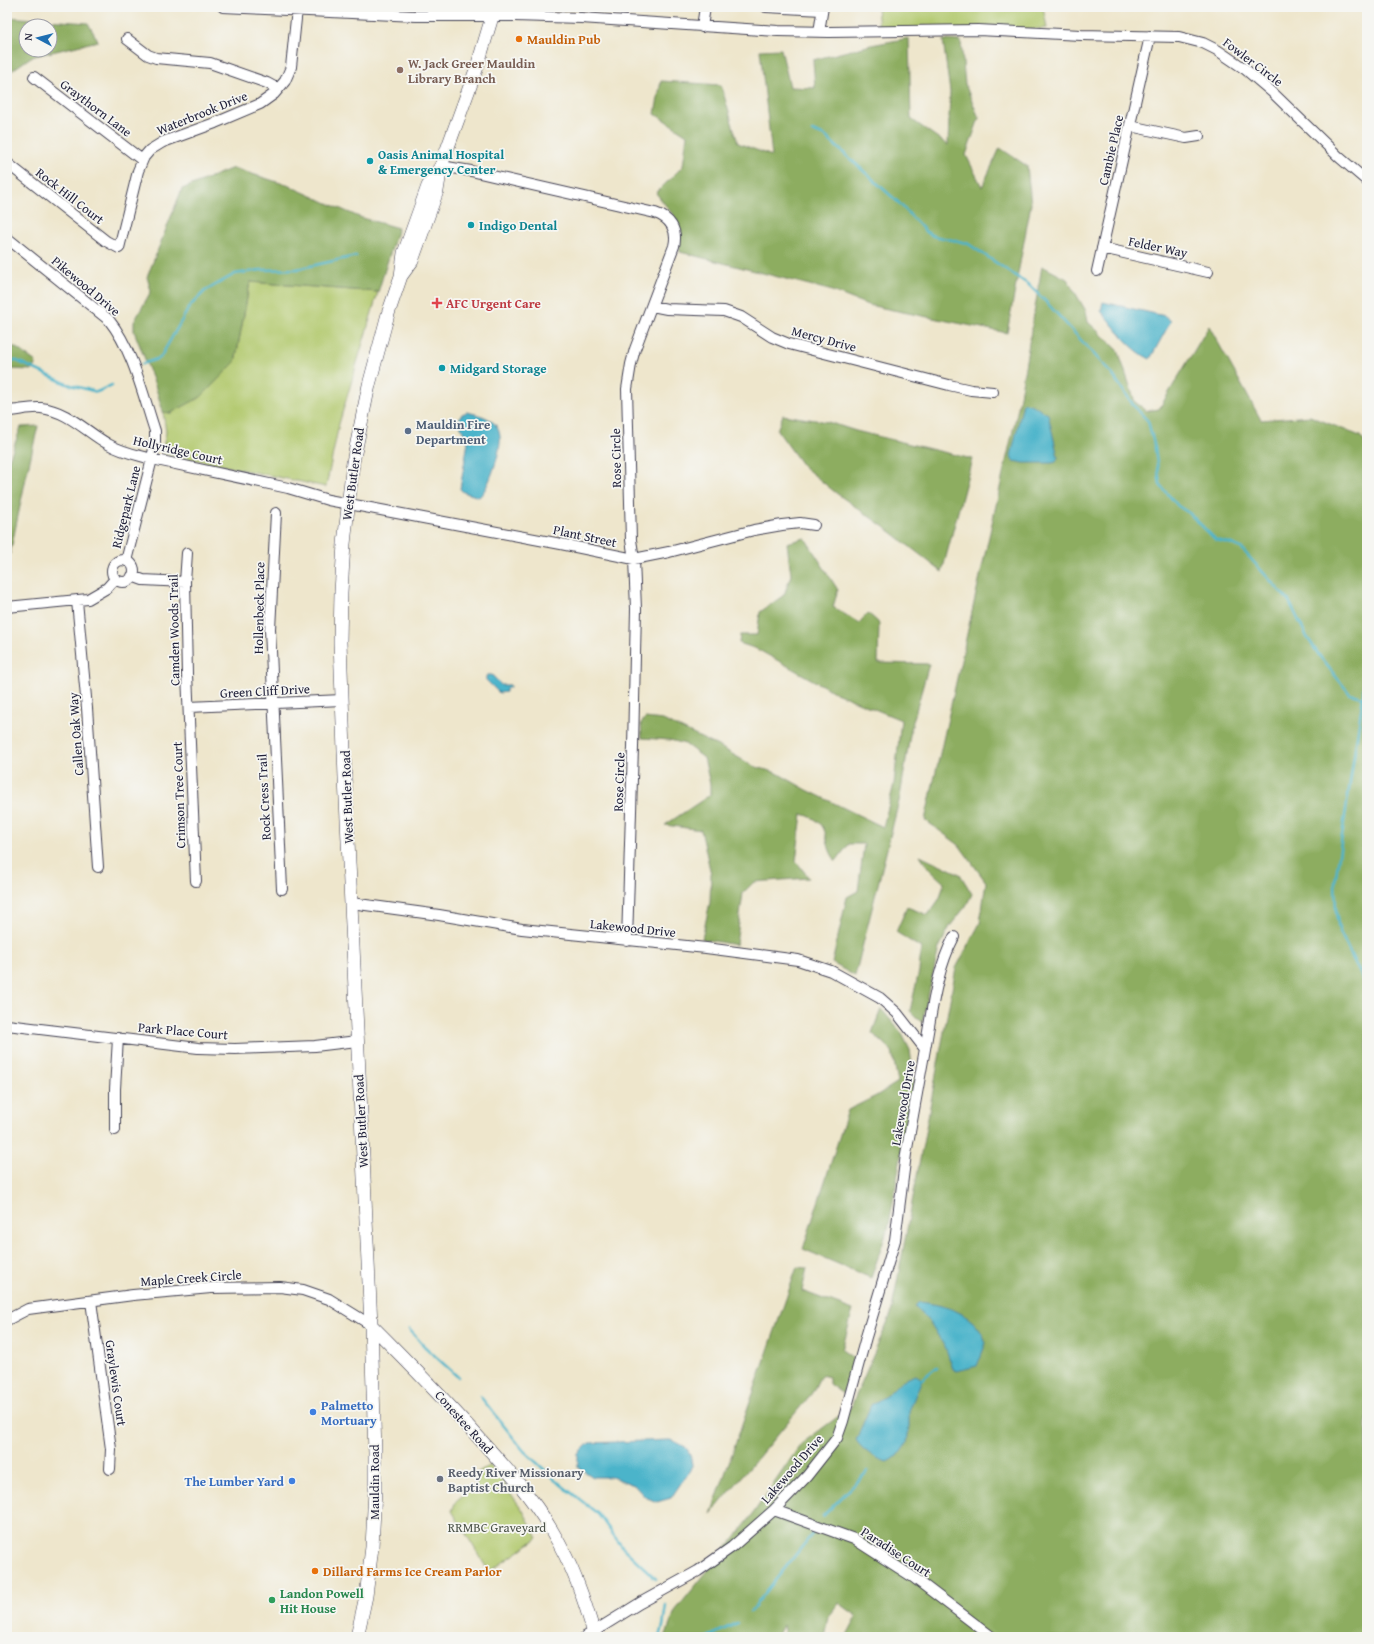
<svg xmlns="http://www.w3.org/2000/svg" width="1374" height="1644" viewBox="0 0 1374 1644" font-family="'Gentium Book Plus',serif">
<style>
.green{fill:#b2c96e;stroke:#6a7654}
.forest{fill:#8dad61;stroke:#58684e;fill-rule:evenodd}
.water{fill:#4bb4ca;stroke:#366b82}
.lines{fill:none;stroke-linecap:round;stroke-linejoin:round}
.stream{stroke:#4bb4ca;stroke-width:2.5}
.minor-casing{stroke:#413f51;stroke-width:12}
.major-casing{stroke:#413f51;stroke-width:14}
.minor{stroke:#fff;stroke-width:10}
.major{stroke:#fff;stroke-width:13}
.food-dot{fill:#e8710a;stroke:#f6f6f2;stroke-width:1.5}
.education-dot{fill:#8d6e63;stroke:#f6f6f2;stroke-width:1.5}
.culture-dot{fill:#0f9aa8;stroke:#f6f6f2;stroke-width:1.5}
.health-dot{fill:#e0444e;stroke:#f6f6f2;stroke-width:1.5}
.service-dot{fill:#5c6f8a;stroke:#f6f6f2;stroke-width:1.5}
.shop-dot{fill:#3f7fe0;stroke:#f6f6f2;stroke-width:1.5}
.worship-dot{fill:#6b7280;stroke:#f6f6f2;stroke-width:1.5}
.leisure-dot{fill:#2e9e5b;stroke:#f6f6f2;stroke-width:1.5}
.labels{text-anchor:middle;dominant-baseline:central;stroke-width:3.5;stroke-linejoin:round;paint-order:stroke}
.food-label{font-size:13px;font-weight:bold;fill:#c56008;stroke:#f6f6f2;text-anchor:start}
.street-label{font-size:13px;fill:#22223b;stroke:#f6f6f2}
.education-label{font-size:13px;font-weight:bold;fill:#785e54;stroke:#f6f6f2;text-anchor:start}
.culture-label{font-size:13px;font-weight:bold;fill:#0d838f;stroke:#f6f6f2;text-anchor:start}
.health-label{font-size:13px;font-weight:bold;fill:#be3a42;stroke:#f6f6f2;text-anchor:start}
.service-label{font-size:13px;font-weight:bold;fill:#4e5e75;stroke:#f6f6f2;text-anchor:start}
.shop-label{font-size:13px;font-weight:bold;fill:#366cbe;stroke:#f6f6f2;text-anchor:start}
.worship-label{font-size:13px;font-weight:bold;fill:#5b616d;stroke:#f6f6f2;text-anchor:start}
.park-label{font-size:13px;fill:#4d544a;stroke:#f6f6f2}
.leisure-label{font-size:13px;font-weight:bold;fill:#27864d;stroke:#f6f6f2;text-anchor:start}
</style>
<rect width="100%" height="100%" fill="#f6f6f2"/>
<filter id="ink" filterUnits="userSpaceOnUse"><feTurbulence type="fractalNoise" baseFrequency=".025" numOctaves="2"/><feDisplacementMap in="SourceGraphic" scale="8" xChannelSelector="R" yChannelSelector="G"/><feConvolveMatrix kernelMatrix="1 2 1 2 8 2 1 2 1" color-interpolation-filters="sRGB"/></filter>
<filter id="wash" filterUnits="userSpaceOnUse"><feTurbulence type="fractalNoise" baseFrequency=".012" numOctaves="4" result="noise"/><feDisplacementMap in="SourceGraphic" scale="16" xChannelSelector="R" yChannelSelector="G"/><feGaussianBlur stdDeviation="0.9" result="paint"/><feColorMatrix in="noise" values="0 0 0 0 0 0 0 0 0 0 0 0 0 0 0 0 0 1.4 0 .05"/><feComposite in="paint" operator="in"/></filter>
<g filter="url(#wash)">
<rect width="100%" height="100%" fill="#eee6cc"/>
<path class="green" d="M877,7H1043L1047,28L1019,31L879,28Z
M250,282L378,292L339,424L326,487L162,453L166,432L163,412L171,413L235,362Z
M490,1465L522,1509L538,1538L489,1572L452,1511L456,1501L477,1483L475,1474Z"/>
<path class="forest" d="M7,17L88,23L98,41L31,57L7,74ZM26,26H50V50H26Z
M909,38L911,119L948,145L950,92L943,40L961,41L965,84L979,118L966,155L982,187L1000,148L1027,166L1031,204L1007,333L868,305L829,290L680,252L677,220L656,193L683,166L687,135L655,114L661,81L721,85L738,143L772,156L760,50L781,49L790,87L815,88L813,60L871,45Z
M233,168L287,185L359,217L398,228L378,292L250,282L235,362L201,397L171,413L163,412L155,385L134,331V322L151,291L147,277L182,189Z
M1042,266L1067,279L1086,311L1088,322L1118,350L1135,402L1147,411L1159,409L1209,326L1261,420L1310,416L1360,436L1367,445V1637H846L857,1616L839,1603L828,1616L824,1637H785L783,1625L777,1637H665L675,1611L748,1521L801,1444L851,1407L891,1314L956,968L980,923L986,882L959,845L925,820L1018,408Z
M7,346L15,347L36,362L33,370L7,369Z
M783,415L828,422L856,431L972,459L942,572L891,532L836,493L803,466L777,430Z
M38,426L27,473L10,554H7V465L21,427Z
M805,538L838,590L833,607L859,623L868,613L879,623L878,663L929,664L911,729L900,797L855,976L832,963L847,897L858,891L864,844H849L836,861C820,841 835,823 802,814L796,861L809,878L754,882L743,893L736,945L702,939L710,902L711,874L701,830L665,825L710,795V784L704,758L685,744L670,740L642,738L641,723L645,718L663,720L720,747L753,766L777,773L807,790L883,827L894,784L901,720L836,693L757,649L739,643L740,635H757L760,612L784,595L791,575L787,543Z
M920,855L960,874L972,894L966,906L950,926L939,948L922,1023L910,1011L919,971L921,948L896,932L907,907L928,915L940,898L944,883L929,869Z
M881,1009L901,1032L910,1050L914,1081L889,1225L871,1278L803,1249L848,1110L876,1096L898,1082L892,1051L872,1033Z
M797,1267L807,1268L802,1291L853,1310L842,1350L853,1358L843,1394L829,1384V1377L821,1375L812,1393L711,1514Z"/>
<path class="water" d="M1103,302L1165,316L1171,321L1150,359C1130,350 1115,327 1101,311Z
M1023,403L1030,404L1048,414L1058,457L1056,462L1052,463H1024L1013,461L1011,456Z
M467,412C475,414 486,416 493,422C498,426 501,435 500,442C500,453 488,491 479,497L463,492L460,489L468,442L458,421L462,414Z
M488,675H492L501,685H510V687L506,688V692L499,693L486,680V676Z
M919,1302C947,1305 977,1314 986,1343L977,1366L957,1371L953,1369L946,1349L931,1324L915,1306Z
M916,1375L922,1379L909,1411V1427L907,1443L898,1456L887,1462C875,1458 863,1451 856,1440L871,1405L887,1395L901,1381Z
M670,1440C687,1446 691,1449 692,1467L671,1498L657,1502L645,1497L634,1485L612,1477H593L578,1467V1454L589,1443Z"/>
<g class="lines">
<path class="stream" d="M812,131L825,136L848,157L899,203L925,231L933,236L967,243L1029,285L1048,304L1112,374L1134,406L1148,421L1155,448L1160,485L1178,506L1189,513L1216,540L1229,543L1241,548L1289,601L1307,637L1321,658L1350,694L1363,697
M7,359L17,361L67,384L97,392L112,385
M142,364L160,358L190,306L205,291L235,274L261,270L297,269L356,256
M1367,648L1363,697L1335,882L1336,912L1339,930L1367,988
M409,1329L424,1346L458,1377
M922,1379L937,1367
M480,1396L524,1451L559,1483L598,1514L623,1548L656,1579
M823,1516L868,1471
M750,1612L813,1533
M660,1637L663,1626L666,1605
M708,1637L737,1623"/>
</g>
</g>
<g filter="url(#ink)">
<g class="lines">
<defs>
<path id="minor" d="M223,7L416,16H514L581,18L778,31L829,32L978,30L1081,35L1179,37L1203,43L1217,50L1245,69L1272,92L1339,157L1367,181
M766,7L822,10
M702,27L705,7
M819,32L823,7
M127,39L148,55L156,58L210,63L267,83L278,89
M34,77L142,160
M1130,126L1186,138L1199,136
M7,163L106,241L119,248L138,171L144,157L150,150L163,142L215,123L260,104L274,94L285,81L291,67L297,9
M441,166L471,171L655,213C670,218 678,230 674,246L635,349L631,364L627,389L631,540L634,559L636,609L633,747L627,941
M7,238L109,320C133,350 143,395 155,431V443L152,459L126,561
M1102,248L1208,272
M1097,271L1150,36
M652,306L667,309L724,311L741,317L772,337L789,344L949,385L971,390L993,392
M7,411C18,411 29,407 41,408C68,411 85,431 108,444C121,452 137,455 152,459L288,488L328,500L561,544L634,559L669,552L754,530L782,525L800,523L814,525
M276,513L270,629L282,889
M187,553L185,582L187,674L196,881
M112 571a11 11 0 1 1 22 0a11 11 0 1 1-22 0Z
M132,576L143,580L185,582
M77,601L87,708L98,867
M7,607L88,599L107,588L115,579
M189,707L342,700
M351,903L439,915L522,929L706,948L798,960L831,971L880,998L897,1013L925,1049L906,1154L895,1240L866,1337L843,1421L837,1438L807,1476L774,1510L732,1547L698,1571L640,1603L585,1637
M7,1025L198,1048L235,1049L315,1046L357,1041
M925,1049C932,1011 936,971 954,937
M115,1130V1089L118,1038
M91,1301L111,1449L110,1469
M7,1320L28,1309L133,1295L211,1288L280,1287L303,1290L329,1299L371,1325
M774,1510L854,1539L913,1577L992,1637"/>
<path id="major" d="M401,276L412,261L437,191L441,166L477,67L495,7
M371,1325C408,1362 444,1399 479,1438C506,1468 532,1497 552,1531C573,1566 584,1598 595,1637
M357,1637L366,1596L372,1547L375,1491V1453L371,1325L345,778L340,642L341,592L344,544L353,462L369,385L388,314L401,276L404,253L428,186L441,166"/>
</defs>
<use href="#minor" class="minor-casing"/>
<use href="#major" class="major-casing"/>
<use href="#minor" class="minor"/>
<use href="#major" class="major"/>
</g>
</g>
<g class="food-dot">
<circle cx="519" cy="39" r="4"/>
<circle cx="315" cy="1571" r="4"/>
</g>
<circle class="education-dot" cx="400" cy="70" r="4"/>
<g class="culture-dot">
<circle cx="370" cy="161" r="4"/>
<circle cx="471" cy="225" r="4"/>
<circle cx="442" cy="368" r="4"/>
</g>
<path class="health-dot" d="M435 297h4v4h4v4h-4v4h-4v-4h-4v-4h4z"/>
<circle class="service-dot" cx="408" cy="431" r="4"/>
<g class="shop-dot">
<circle cx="313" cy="1412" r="4"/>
<circle cx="292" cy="1481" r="4"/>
</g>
<circle class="worship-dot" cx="440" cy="1479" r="4"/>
<circle class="leisure-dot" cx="272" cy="1600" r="4"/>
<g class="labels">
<g class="food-label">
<text x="527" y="39">Mauldin Pub</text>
<text x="323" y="1571">Dillard Farms Ice Cream Parlor</text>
</g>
<g class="street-label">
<text transform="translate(1253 62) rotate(37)">Fowler Circle</text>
<text transform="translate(96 108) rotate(37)">Graythorn Lane</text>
<text transform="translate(202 113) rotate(-22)">Waterbrook Drive</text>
<text transform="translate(1111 150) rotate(-77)">Cambie Place</text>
<text transform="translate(70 196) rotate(38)">Rock Hill Court</text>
<text transform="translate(1158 247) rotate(12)">Felder Way</text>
<text transform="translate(86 286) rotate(40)">Pikewood Drive</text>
<text transform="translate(824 339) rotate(15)">Mercy Drive</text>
<text transform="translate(178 450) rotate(13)">Hollyridge Court</text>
<text transform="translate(616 458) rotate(-91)">Rose Circle</text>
<text transform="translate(353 474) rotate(-82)">West Butler Road</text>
<text transform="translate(126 507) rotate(-76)">Ridgepark Lane</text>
<text transform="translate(585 536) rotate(12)">Plant Street</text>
<text transform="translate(259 608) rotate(-89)">Hollenbeck Place</text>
<text transform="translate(174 630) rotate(-91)">Camden Woods Trail</text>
<text transform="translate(265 691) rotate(-3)">Green Cliff Drive</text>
<text transform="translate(76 734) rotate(-94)">Callen Oak Way</text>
<text transform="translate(619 782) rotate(-88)">Rose Circle</text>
<text transform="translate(179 795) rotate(-92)">Crimson Tree Court</text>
<text transform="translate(264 797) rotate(-93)">Rock Cress Trail</text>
<text transform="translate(347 797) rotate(-92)">West Butler Road</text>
<text transform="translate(633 928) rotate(6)">Lakewood Drive</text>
<text transform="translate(183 1031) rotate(5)">Park Place Court</text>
<text transform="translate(903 1103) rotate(-80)">Lakewood Drive</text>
<text transform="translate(361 1121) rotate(-93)">West Butler Road</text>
<text transform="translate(191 1278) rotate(-4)">Maple Creek Circle</text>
<text transform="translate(116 1383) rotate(82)">Graylewis Court</text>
<text transform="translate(464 1422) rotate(48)">Conestee Road</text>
<text transform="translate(792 1469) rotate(-49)">Lakewood Drive</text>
<text transform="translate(374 1482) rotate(-90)">Mauldin Road</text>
<text transform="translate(896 1552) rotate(33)">Paradise Court</text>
</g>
<g class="education-label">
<text x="408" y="63">W. Jack Greer Mauldin<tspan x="408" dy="15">Library Branch</tspan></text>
</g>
<g class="culture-label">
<text x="378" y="154">Oasis Animal Hospital<tspan x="378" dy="15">&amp; Emergency Center</tspan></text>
<text x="479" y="225">Indigo Dental</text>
<text x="450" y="368">Midgard Storage</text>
</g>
<g class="health-label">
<text x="446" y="303">AFC Urgent Care</text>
</g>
<g class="service-label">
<text x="416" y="424">Mauldin Fire<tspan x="416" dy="15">Department</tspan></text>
</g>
<g class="shop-label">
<text x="321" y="1405">Palmetto<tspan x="321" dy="15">Mortuary</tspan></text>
<text x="284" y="1481" text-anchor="end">The Lumber Yard</text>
</g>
<g class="worship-label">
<text x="448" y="1472">Reedy River Missionary<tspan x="448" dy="15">Baptist Church</tspan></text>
</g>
<g class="park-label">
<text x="497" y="1527">RRMBC Graveyard</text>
</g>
<g class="leisure-label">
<text x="280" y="1593">Landon Powell<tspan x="280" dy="15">Hit House</tspan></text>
</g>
</g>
<rect width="1374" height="1644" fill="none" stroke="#f6f6f2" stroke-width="24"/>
<g transform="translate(38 38) rotate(277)"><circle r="19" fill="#f6f6f2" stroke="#a1a1a9"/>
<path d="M0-3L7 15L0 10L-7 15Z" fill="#1f6fb2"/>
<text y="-6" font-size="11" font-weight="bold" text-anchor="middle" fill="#22223b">N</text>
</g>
</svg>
